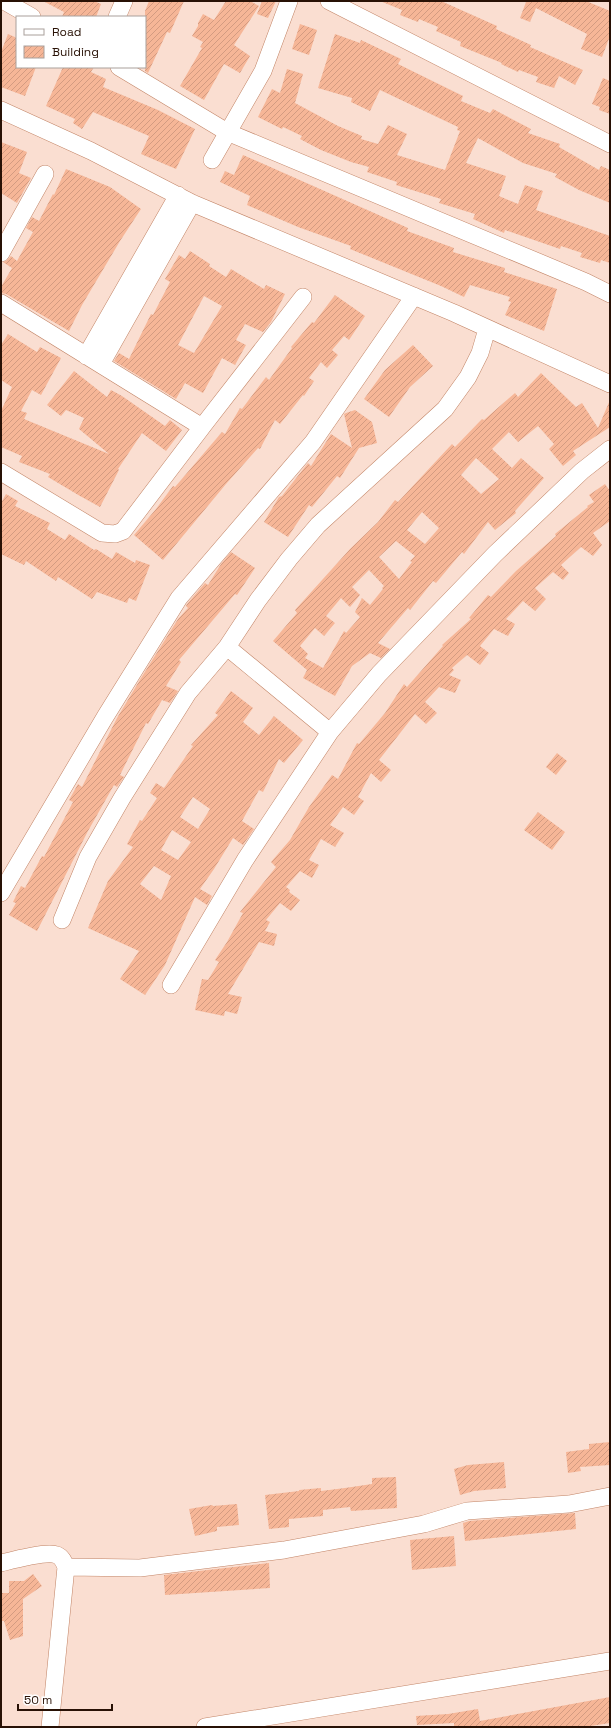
<svg xmlns="http://www.w3.org/2000/svg" width="611" height="1728" viewBox="0 0 611 1728" font-family="'Space Grotesk',sans-serif">
<style>
.building{fill:url(#building-hatch);fill-rule:evenodd}
.lines{fill:none;stroke-linecap:round;stroke-linejoin:round}
.minor-casing{stroke:#c28466;stroke-width:18}
.minor{stroke:#fff;stroke-width:17}
</style>
<defs>
<pattern id="building-hatch" width="6" height="6" patternUnits="userSpaceOnUse"><rect width="6" height="6" fill="#f6b697"/><path d="M-1 1l2-2M0 6l6-6M5 7l2-2" fill="none" stroke="#d39b81"/></pattern>
</defs>
<rect width="100%" height="100%" fill="#faded1"/>
<path class="building" d="M43,1H94L101,4L96,17H62L64,12Z
M149,1H184L170,33L167,32L148,73L145,71V11Z
M226,1H250L259,6L234,45L250,56L240,73L224,64L204,100L180,86L202,48L200,47L203,42L192,36L198,26V23L203,14L214,20Z
M262,1H276L268,18L257,14Z
M380,1H441L497,26L496,29L531,45L530,47L583,70L575,85L559,76L554,88L536,82L538,77L519,70L518,72L501,64L502,63L460,46L461,42L436,31L438,27L419,19L418,22L400,15L402,10Z
M524,1H586L610,11V36L602,57L581,49L587,34L536,8L530,22L520,18L526,2Z
M300,24L317,30L309,55L292,49Z
M8,34L17,38V67H36L25,96L1,87V52Z
M335,34L360,43L361,40L401,59L398,64L463,96L461,101L490,113L493,109L531,129L528,133L560,144L559,147L599,170L601,166L610,170V203L579,190L555,177L557,174L523,163L478,138L466,163L506,176L499,196L518,204L525,185L543,191L536,210L610,236V263L601,260L600,263L580,257L582,253L561,246L560,249L505,230L504,233L473,219L475,214L439,203L441,199L396,185L397,182L367,172L369,167L351,162L321,150L300,139L302,136L283,127L282,129L258,117L272,89L280,93L287,69L303,74L295,103L338,126L362,136L361,139L378,144L388,125L407,134L397,155L445,170L460,131L457,130L458,127L380,90L370,111L351,102L352,98L318,88Z
M63,67H94L91,72L106,79L103,87L158,110L195,129L176,169L141,154L149,136L93,112L82,129L73,123L75,119L46,106Z
M603,78L610,81V114L599,110L600,107L592,104Z
M1,142L27,152L19,173L31,178L17,203L1,193Z
M243,155L408,228L407,231L454,248L453,252L505,268L504,272L557,289L544,331L505,315L511,302L508,301L510,297L470,285L464,297L441,286L350,249L351,246L298,227L247,205L250,196L220,182L225,171L234,175Z
M66,169L110,187L141,209L120,241L82,305L69,331L6,294L1,293V287L12,268L3,262L6,261L11,256L17,261L33,232L26,228L32,217L39,221L53,194L54,195Z
M190,251L210,264L209,266L226,277L231,269L264,289L266,285L285,294L271,322L263,332L245,324L236,340L246,345L235,365L222,358L203,393L185,383L176,399L114,361L119,353L129,359L151,314L153,315L170,282L165,279L179,255L185,259ZM204,296L222,306L194,353L178,345Z
M335,295L365,316L349,340L344,336L332,350L338,355L327,368L321,362L309,378L314,381L304,396L303,395L280,424L275,420L260,449L258,448L226,484L163,560L134,535L156,509L173,486L175,487L222,432L225,434L240,408L242,409L266,377L269,380L292,348L291,347L312,322L314,323Z
M8,334L37,352L40,347L61,358L41,395L32,390L21,411L27,413L24,419L109,454L79,429L84,418L66,410L61,416L47,405L74,371L107,397L111,390L122,396L165,426L170,420L182,430L166,451L142,433L118,469L119,470L100,507L80,496L48,477L50,474L19,462L22,456L1,447V411L12,387L1,380V345Z
M413,345L433,366L410,387L389,417L364,399L385,370Z
M541,373L576,407L582,403L598,428L610,400V427L573,451L576,455L563,466L549,449L554,444L538,426L518,442L509,432L492,449L512,468L521,458L544,478L515,511L516,513L495,530L488,522L464,554L462,552L436,583L433,581L410,610L408,608L378,643L390,649L381,658L370,653L352,666L335,696L303,678L307,670L273,641L297,613L295,610L350,549L378,522L395,500L398,502L452,444L455,447L482,419L484,420L515,393L518,397ZM476,458L499,479L481,494L461,475ZM422,512L439,528L425,544L407,530ZM396,541L415,556L410,561L412,562L399,579L379,557ZM369,570L384,586L382,588L383,589L370,605L362,598L355,612L360,617L346,633L344,631L323,668L305,658L308,654L300,646L315,628L324,636L335,623L326,616L341,598L350,607L360,595L352,587Z
M355,410L372,422L377,443L359,448L340,478L337,476L312,507L309,505L288,537L264,522L279,497L282,496L308,463L311,466L331,434L352,448L344,414L346,413Z
M605,484L610,491V521L593,533L602,545L593,556L581,547L561,565L569,573L563,580L553,572L535,588L546,599L535,611L523,601L506,619L515,624L508,636L494,629L480,646L489,653L480,665L467,655L452,668L454,670L449,675L461,680L455,693L439,687L425,702L437,713L426,724L415,714L379,760L391,770L381,782L371,773L358,797L364,801L354,815L343,807L330,825L344,833L335,847L321,839L309,860L319,865L312,878L300,871L286,887L290,890L289,892L300,900L291,911L280,903L266,920L270,922L265,931L277,934L274,946L259,942L228,994L242,997L237,1014L225,1011L224,1016L195,1010L202,979L208,980L219,962L215,960L227,942L243,913L240,912L276,867L271,862L290,840L309,807L332,775L338,779L357,743L359,744L385,713L404,684L407,687L443,646L442,645L471,619L469,618L488,595L491,597L516,571L556,536L555,534L588,507L587,506L594,502L589,495Z
M6,494L18,501L15,506L50,523L47,529L65,540L69,534L94,550L96,549L112,559L116,552L135,563L136,560L150,565L136,601L129,598L127,603L97,592L92,599L58,577L56,581L26,561L24,565L1,554V503Z
M231,552L255,568L237,595L235,594L179,660L181,662L166,686L178,691L170,703L162,700L148,724L146,723L120,775L124,777L117,787L114,785L88,831L37,931L9,915L16,903L13,902L21,886L25,888L42,856L44,857L73,802L69,800L78,784L82,787L117,718L141,678L178,619L188,608L186,606L187,604L205,583L208,585L221,564Z
M231,691L253,708L243,722L259,735L274,716L303,740L284,763L279,759L263,792L259,790L242,821L254,829L243,845L233,838L214,869L200,889L212,896L207,905L195,897L165,965L145,995L120,979L139,951L88,928L108,881L133,847L127,844L140,820L142,821L157,798L150,793L156,783L164,788L193,746L191,745L218,715L215,713ZM193,797L210,809L198,829L180,817ZM172,830L191,842L178,860L161,850ZM154,866L171,876L161,900L140,884Z
M557,753L567,761L556,775L546,767Z
M538,812L565,832L552,850L524,830Z
M610,1442V1465L580,1467L581,1471L568,1473L566,1452L589,1449V1444Z
M504,1462L506,1488L474,1491L460,1495L454,1469L468,1465Z
M396,1477L397,1508L351,1511L350,1507L323,1510V1516L289,1519V1527L269,1529L265,1495L299,1491V1490L321,1488V1491L345,1488L372,1484V1478Z
M237,1504L239,1525L217,1527V1531L195,1536L189,1509L212,1505L213,1506Z
M575,1513L576,1529L465,1541L463,1523L469,1521Z
M454,1536L456,1566L412,1570L410,1540Z
M269,1563L270,1588L165,1595L164,1575Z
M33,1574L42,1586L23,1599V1636L10,1640L4,1621H1V1593H9V1581H24Z
M610,1697V1723L584,1727H454V1723L417,1725L416,1716L448,1714L478,1709L480,1721Z"/>
<g class="lines">
<defs>
<path id="minor" d="M4,1L32,17
M329,1L610,144
M117,17L124,1
M119,67L227,132L586,282L610,294
M1,110L91,151L192,203L454,313L610,384
M212,160L263,71L289,1
M1,253L45,174
M1,303L202,427L123,531L115,534L102,533L1,472
M86,356L178,195
M101,364L192,203
M202,427L303,297
M227,647L330,732
M1,893L105,717L179,598L313,442L414,296
M62,920L88,857L122,798L188,693L227,647L258,600L289,559L318,525L445,409L468,377L480,353L487,329
M171,985L245,860L330,732L379,674L495,554L582,471L610,449
M1,1563C13,1560 47,1551 57,1555C62,1557 64,1562 66,1567L50,1727
M66,1567L140,1568L284,1550L424,1524L467,1511L569,1504L610,1496
M205,1727L610,1661"/>
</defs>
<use href="#minor" class="minor-casing"/>
<use href="#minor" class="minor"/>
</g>
<rect width="611" height="1728" fill="none" stroke="#281105" stroke-width="4"/>
<rect x="16" y="16" width="130" height="52" fill="#ffffff" stroke="#a9a09b"/>
<rect x="24" y="29" width="20" height="6" fill="#ffffff" stroke="#a9a09b"/>
<text x="52" y="36" font-size="12" fill="#281105">Road</text>
<rect x="24" y="46" width="20" height="12" fill="url(#building-hatch)" stroke="#a9a09b"/>
<text x="52" y="56" font-size="12" fill="#281105">Building</text>
<path d="M18 1704v6h94v-6" fill="none" stroke="#281105" stroke-width="2"/>
<text x="24" y="1704" font-size="12" fill="#281105" stroke="#ffffff" stroke-width="3" paint-order="stroke">50 m</text>
</svg>
